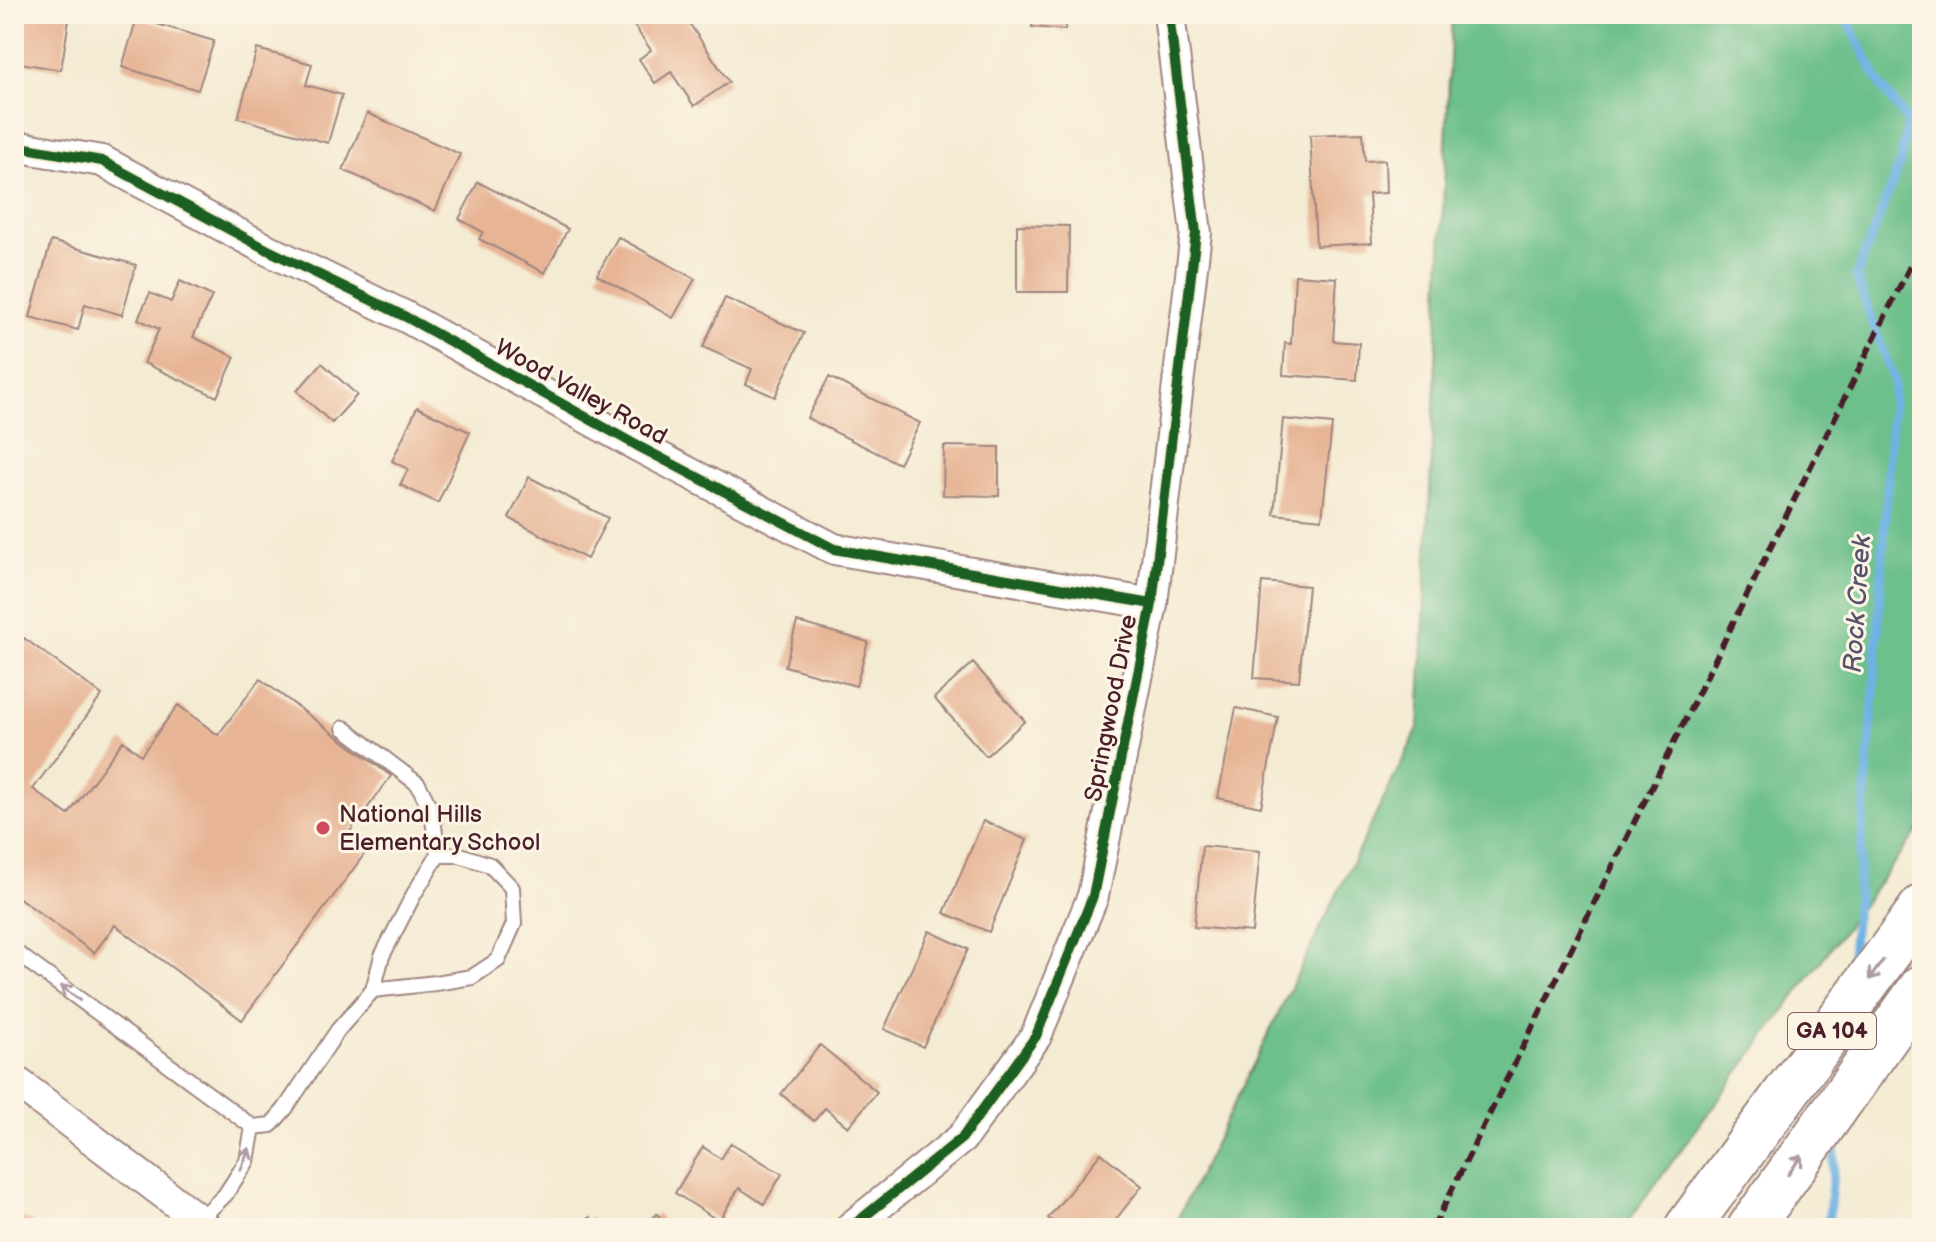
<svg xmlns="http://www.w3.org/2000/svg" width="1936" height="1242" viewBox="0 0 1936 1242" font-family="'Balsamiq Sans',sans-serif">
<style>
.forest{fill:#6dbf8b;stroke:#5c6f5b;stroke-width:2}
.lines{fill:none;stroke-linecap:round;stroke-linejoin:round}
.stream{stroke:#6eb2e4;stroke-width:9}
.building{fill:#e7b596}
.lane-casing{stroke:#9f857f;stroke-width:18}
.street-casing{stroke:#9f857f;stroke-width:34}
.primary-casing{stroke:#9f857f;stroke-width:48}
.lane{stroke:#fff;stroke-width:14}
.street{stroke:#fff;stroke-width:30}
.primary{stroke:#fff;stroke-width:44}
.rail{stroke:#4a1f2b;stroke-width:6;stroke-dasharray:12 6;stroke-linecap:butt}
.cycleway-casing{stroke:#fcf5e5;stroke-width:15}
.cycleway{stroke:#1b5e20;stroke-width:10}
.oneway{stroke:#ae9aa0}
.poi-dot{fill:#d1495b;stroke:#fcf5e5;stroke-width:3}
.labels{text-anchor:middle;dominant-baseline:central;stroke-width:6;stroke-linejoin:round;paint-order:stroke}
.shield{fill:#fcf5e5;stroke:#7f5f63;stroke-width:2}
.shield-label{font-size:22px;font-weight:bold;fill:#4a1f2b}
.street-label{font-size:24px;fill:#4a1f2b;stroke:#fcf5e5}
.poi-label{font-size:24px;fill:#4a1f2b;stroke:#fcf5e5;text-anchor:start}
.water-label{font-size:26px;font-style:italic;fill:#57526c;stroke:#fcf5e5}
</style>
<rect width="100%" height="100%" fill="#fcf5e5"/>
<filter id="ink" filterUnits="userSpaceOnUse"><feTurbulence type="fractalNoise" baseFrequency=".0125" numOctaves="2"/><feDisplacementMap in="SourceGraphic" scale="16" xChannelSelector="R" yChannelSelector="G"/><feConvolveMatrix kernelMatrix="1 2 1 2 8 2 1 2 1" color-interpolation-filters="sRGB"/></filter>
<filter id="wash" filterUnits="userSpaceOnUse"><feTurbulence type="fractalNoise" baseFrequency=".006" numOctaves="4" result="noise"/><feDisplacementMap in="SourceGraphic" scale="32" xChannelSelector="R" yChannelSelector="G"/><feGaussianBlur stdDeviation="1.8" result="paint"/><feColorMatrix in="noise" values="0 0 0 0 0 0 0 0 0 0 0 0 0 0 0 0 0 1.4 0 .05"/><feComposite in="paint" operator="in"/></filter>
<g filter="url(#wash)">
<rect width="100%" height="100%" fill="#f4ebd3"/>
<path class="forest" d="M1452,14H1922V825L1623,1228H1173L1419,727Z"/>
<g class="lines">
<path class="stream" d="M1844,14L1881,86L1908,122L1899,166L1856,277L1894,381L1874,692L1850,980
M1828,1228L1836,1138"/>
</g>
<g id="blocks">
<path class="building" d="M14,14H70L61,70L14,62L15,20Z
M644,14H683L729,82L694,106L671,72L655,83L639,59L651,50L632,23Z
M1033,14H1066L1065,30L1032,27Z
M137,18L214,41L198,90L122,67Z
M257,49L312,64L306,85L342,95L328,143L238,118Z
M367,113L460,154L435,211L343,170Z
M1363,133L1365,161L1385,160L1386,193L1369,194L1372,243L1316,246L1310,135Z
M478,182L568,229L545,273L479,239L483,232L459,219Z
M1017,225L1069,226L1068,292H1017Z
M618,237L695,279L673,318L597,275Z
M51,241L136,265L122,315L85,304L78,330L30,317Z
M1295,275L1337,278L1333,341L1359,343L1357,380L1283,375L1285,343L1291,344Z
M180,281L212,296L193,337L235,357L217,397L144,363L159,329L138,319L150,293L171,302Z
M725,298L804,333L775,397L746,384L752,369L703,347Z
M322,363L357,395L332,423L297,391Z
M829,377L920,423L899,464L807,418Z
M417,407L470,432L438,503L400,485L408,469L392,461Z
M1283,419L1332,424L1322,519L1274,514Z
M944,446L999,447V496L943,495Z
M529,477L608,518L587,559L509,518Z
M1262,582L1308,586L1299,681L1254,678Z
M797,622L868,642L856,686L785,666Z
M24,638L102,695L33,789L68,815L123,741L141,755L178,705L218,735L260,679L391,776L346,837L366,852L242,1020L115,925L94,953L14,894V651Z
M973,663L1025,721L986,756L934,698Z
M1236,708L1278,717L1261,807L1218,798Z
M983,821L1027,840L989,932L944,913Z
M1202,846L1260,851L1252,932L1194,927Z
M929,931L968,949L923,1047L884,1029Z
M820,1045L877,1092L848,1127L825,1108L814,1121L781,1094Z
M731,1143L782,1174L764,1204L739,1188L719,1221L675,1193L703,1147L721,1159Z
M1101,1153L1142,1186L1109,1228H1061L1048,1218Z
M14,1213L43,1228H14Z
M657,1214L669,1228H641Z
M590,1217L600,1228H579Z"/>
</g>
</g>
<g filter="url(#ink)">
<use href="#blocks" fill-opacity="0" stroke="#9f857f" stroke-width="2"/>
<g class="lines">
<defs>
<path id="lane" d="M344,728L418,784L432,812L438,855
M14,951L253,1127L247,1161L225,1195L199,1220
M253,1127L271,1125L285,1109L338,1030L373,990L436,983L472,977L498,960L514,924L512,888L490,865L460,855H438L414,894L382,956L373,990"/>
<path id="street" d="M14,146L102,161L266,249L406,317L636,445L834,549L1152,604
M14,1080L199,1220L206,1228
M850,1228L962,1138L1036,1036L1093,896L1152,604L1196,233L1169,14"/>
<path id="primary" d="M1687,1228L1922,907
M1750,1228L1922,987"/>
</defs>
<use href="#lane" class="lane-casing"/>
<use href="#street" class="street-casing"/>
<use href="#primary" class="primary-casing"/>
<use href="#lane" class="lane"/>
<use href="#street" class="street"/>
<use href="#primary" class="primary"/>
<path class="rail" d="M1433,1228L1922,242"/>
<defs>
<path id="cycleway" d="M14,146L102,161L266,249L406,317L636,445L834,549L1152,604
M850,1228L962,1138L1036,1036L1093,896L1152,604L1196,233L1169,14"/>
</defs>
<use href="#cycleway" class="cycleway-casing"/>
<use href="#cycleway" class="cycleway"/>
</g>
<defs><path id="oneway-shaft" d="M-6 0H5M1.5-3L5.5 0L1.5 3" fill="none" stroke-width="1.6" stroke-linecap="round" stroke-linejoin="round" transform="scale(2)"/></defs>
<g class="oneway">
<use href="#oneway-shaft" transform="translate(1876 970) rotate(126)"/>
<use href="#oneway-shaft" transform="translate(70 993) rotate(-143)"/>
<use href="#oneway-shaft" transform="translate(245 1159) rotate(-69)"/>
<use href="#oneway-shaft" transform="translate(1795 1165) rotate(-54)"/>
</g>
</g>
<circle class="poi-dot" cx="323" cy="828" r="8"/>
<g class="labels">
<rect class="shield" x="1788" y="1013" width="88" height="36" rx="6"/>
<g class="shield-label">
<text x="1832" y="1031">GA 104</text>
</g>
<g class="street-label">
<text transform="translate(581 392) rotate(29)">Wood Valley Road</text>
<text transform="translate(1111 708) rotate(-79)">Springwood Drive</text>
</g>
<g class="poi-label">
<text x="339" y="814">National Hills<tspan x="339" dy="28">Elementary School</tspan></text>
</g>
<g class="water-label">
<text transform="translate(1858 604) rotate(-86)">Rock Creek</text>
</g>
</g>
<rect width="1936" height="1242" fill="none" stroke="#fcf5e5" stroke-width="48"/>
</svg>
